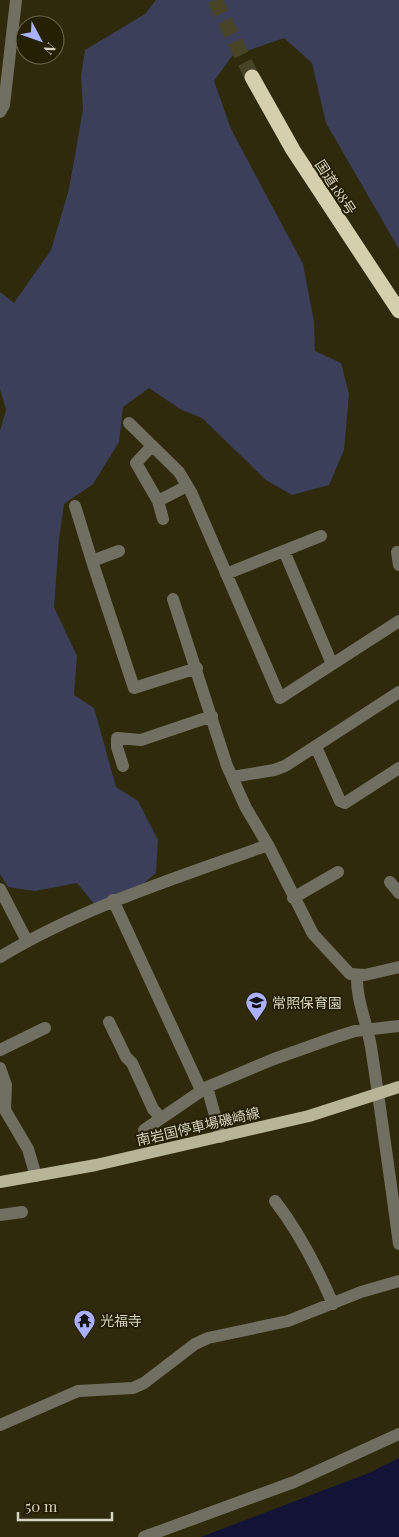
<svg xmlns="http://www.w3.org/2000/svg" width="399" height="1537" viewBox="0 0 399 1537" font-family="'Playfair Display','Noto Sans JP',serif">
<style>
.green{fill:#3c3f5a}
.water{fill:#131237}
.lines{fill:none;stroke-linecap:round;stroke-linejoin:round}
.highway-tunnel{stroke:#484427;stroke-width:15;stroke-dasharray:15 8;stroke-linecap:butt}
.minor{stroke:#716f61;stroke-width:12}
.major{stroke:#b8b498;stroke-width:12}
.highway{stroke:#d5cfad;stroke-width:15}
.labels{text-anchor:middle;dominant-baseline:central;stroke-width:4;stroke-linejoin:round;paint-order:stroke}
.street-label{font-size:14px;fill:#d6d4c3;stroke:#252003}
.poi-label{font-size:14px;fill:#d6d4c3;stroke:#252003;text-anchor:start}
</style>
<rect width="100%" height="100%" fill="#2f2a0c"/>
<path class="green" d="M156,0H399V249L326,123L312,63L284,38L232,56L214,81L231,129L303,264L314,322L315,351L341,363L349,394L344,450L329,485L292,495L266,480L202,418L180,409L149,388L123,407L119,442L93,484L64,504L59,539L54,607L77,656L74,695L94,708L116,787L138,801L158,840L156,873L138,888L95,905L77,883L35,891L8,887L0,874V431L6,410L0,389V292L14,303L51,250L69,189L83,109L81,76L85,50L145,14Z"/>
<path class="water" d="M399,1458V1537H201L369,1473Z"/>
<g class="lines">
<path class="highway-tunnel" d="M215,0L252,77"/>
<path class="minor" d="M0,112L4,105L16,0
M129,423L179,472L191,492L280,698L399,621
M152,446L136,463L158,501
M75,506L92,561L119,551
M163,519L158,501L187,486
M284,551L332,664
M397,552L399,565
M92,561L134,688L197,668
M226,574L321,536
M173,599L227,766L246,808L268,845L313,934L350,974L365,975L399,967
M316,747L340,801L345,803L399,768
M123,766L117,747V738L141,740L212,716
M232,777L274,770L285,766L399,692
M390,882L399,893
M0,889L27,941
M293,898L338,872
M113,900L201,1090
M0,957C83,907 176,878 268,845
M357,976C356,999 367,1023 371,1047C381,1112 390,1178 399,1244
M109,1022L126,1057L132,1063L153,1109L160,1117
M0,1050L45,1028
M0,1068L6,1085L5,1110L28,1149L36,1176
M144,1130L207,1087
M221,1137L207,1087L274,1059L336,1037L355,1031L399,1026
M275,1201C299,1232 317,1267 333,1304
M0,1215L22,1212
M0,1425L78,1391L133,1388L144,1383L195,1344L208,1338L288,1321L361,1292L399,1281
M144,1537L294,1482L399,1434"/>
<path class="major" d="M0,1182L96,1165L309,1116L399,1087"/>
<path class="highway" d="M252,77L293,150L399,311"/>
</g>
<defs>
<symbol id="school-pin" viewBox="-11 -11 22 30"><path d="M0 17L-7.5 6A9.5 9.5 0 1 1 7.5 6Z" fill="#aab0fb" stroke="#252003"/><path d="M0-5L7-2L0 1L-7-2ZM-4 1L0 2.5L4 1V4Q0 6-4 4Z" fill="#111"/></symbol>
<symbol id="temple-pin" viewBox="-11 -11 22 30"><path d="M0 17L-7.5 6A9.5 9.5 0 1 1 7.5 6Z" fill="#aab0fb" stroke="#252003"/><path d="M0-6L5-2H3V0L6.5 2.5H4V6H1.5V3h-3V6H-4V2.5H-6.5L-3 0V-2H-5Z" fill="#111"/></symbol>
</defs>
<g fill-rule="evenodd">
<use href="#school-pin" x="244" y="990" width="25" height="34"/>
<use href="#temple-pin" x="72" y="1308" width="25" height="34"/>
</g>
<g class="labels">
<g class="street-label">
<text transform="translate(336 187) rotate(57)">国道188号</text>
<text transform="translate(198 1126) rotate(-13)">南岩国停車場磯崎線</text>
</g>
<g class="poi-label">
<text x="272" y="1002">常照保育園</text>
<text x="100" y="1320">光福寺</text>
</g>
</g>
<g transform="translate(40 40) rotate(131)"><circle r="24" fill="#252003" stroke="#6c6850"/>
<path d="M0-4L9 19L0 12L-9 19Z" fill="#aab0fb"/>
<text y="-8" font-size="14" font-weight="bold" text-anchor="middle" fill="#d6d4c3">N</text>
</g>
<path d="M18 1512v8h94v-8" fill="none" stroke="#d6d4c3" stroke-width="2.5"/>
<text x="25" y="1512" font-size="15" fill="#d6d4c3" stroke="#252003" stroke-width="4" paint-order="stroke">50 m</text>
</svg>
